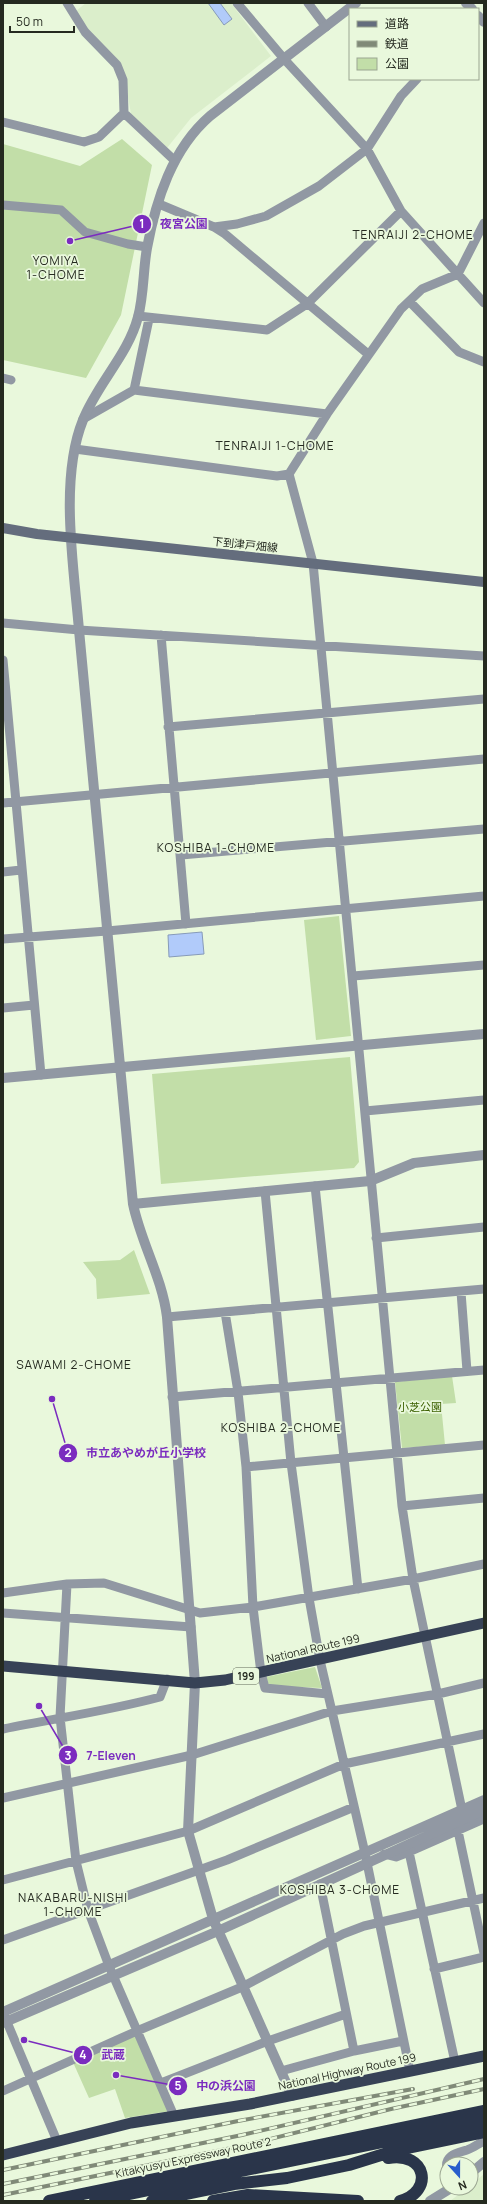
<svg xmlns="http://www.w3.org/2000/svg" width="487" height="2204" viewBox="0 0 487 2204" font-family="Manrope,'Noto Sans JP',sans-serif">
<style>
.built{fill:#dbeecb}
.green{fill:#c2dea8}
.water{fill:#b1cbfa;stroke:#879bb9}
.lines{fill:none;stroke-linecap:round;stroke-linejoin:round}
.minor{stroke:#9198a3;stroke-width:9}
.tertiary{stroke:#9198a3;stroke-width:10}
.secondary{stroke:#646d7d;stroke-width:10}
.trunk{stroke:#374256;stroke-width:11}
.motorway{stroke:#2a354a;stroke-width:12}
.rail-casing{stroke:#808a78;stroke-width:4}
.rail{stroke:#e9f8dc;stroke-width:2.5;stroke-dasharray:8;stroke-linecap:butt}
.labels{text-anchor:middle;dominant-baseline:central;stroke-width:3.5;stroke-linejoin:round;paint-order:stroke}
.shield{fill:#e9f8dc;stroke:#606858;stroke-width:1}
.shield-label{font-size:10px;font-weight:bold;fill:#252a20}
.street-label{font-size:11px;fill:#252a20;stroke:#e9f8dc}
.park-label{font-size:11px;fill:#3c6000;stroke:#e9f8dc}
.neighbourhood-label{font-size:12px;letter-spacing:1px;fill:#252a20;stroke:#e9f8dc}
.leader{fill:none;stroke:#7b2cbf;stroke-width:1.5}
.callout-dot{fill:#7b2cbf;stroke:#e9f8dc;stroke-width:1.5}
.mark-label{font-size:12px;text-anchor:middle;font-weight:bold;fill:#fff}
.callout-label{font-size:12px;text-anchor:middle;font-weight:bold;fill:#7b2cbf;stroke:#e9f8dc;stroke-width:3.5;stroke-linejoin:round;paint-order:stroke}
</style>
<rect width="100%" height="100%" fill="#e9f8dc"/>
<path class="built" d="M86,3H231L271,56L191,118L167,148L131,114L126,85L84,25L76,11Z
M484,2174V2201H450L467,2188H471V2185Z"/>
<path class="green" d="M122,139L152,165L121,315L86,378L3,360V144L80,166Z
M339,916L351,1036L316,1040L304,920Z
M350,1057L359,1162L354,1168L161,1184L152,1074Z
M134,1250L150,1294L97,1299L96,1279L83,1262L120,1260Z
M452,1376L456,1403L441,1404L445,1445L402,1448L395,1382Z
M315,1667L322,1688L269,1686L266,1677Z
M135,2034L170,2111L125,2118L115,2089L89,2098L72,2060Z"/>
<path class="water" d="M208,3H220L232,19L224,25Z
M202,932L204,954L169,957L168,935Z"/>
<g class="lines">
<path class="minor" d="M67,3L85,32L117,65L123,80L124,113L174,160
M237,3L285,60L367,149L401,211L484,303
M308,3L326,27
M3,122L84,142L99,137L124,113
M159,204L214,227L225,234L368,354
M3,205L61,210L85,232L128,244L147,247
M214,227L237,224L266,216L319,186L367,149L401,96L417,79
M410,302L459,352L484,362
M138,316L267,330L307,304L401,211
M3,378L11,380
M134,390L149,319
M83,419L134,390L327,414
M75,449L277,476L289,474
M3,623L79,630L484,656
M161,635L186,924
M3,660L41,1075
M168,727L484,699
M3,803L484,759
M181,855L484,829
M3,872L21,870
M3,939L107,931L484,896
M353,976L484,965
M3,1008L34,1005
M365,1111L484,1100
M315,1186L358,1589
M265,1191L291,1463L309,1598L320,1660L365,1853L410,2071
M376,1238L484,1227
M461,1292L467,1371
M225,1312L238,1392L246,1467L253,1607L261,1673L265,1688L328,1694
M167,1317L484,1289
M172,1397L484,1370
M246,1467L484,1445
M402,1506L484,1498
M67,1584L60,1717L76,1861L88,1910L109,1966L174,2116
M3,1593L67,1584L104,1583L200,1613L253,1607L413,1579L484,1564
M3,1613L191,1627
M3,1729C56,1718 108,1711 160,1697L167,1679
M3,1798L192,1755L332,1711L438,1694L484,1683
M462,1810L413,1579L402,1506L313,563L289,474L327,414L401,309L422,289L458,274L484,223
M458,1831L484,1953
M409,1852L455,2062
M384,1854L396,1857L409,1852L484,1819
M3,1880L188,1831L344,1764L484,1734
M320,1884L354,2051
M3,1940L227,1860L354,1807
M434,1969L484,1957
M4,2015L57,2141
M281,2071L354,2051L403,2041
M161,2083L268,2041L346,2014
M3,2091L137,2031L242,1987L343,1934L364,1926L484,1898
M447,2169C444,2155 457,2153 467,2150C473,2148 478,2144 484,2141"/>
<path class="tertiary" d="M466,3L472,9
M478,16L484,22
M3,1078L484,1034
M133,1204L370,1181L414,1163L484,1155
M3,2012L484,1800
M3,2023L218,1931L484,1810
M292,2096L213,1919L188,1831L195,1683L167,1317C162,1277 141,1243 133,1204L79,630C74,568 59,479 83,420C97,384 128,355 138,317C144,295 143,270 147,248C156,200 172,149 210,116L356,3
M471,2173L484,2162
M430,2201L451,2188"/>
<path class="secondary" d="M3,528L37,534L484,582"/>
<path class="trunk" d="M3,1666L195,1683L225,1680L484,1623
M3,2155L131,2123L250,2104L484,2056"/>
<path class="motorway" d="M388,2158C427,2151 434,2192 400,2201
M49,2201L484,2111
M95,2201L484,2121
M152,2201L234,2184L287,2178L349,2165L397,2150L484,2132
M213,2201L248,2195L358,2201"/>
<defs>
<path id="rail" d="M3,2170L238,2121L413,2089
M3,2184L242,2135L484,2079
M3,2195L246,2145L391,2109L484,2089"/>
</defs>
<use href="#rail" class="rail-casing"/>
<use href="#rail" class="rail"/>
</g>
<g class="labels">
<rect class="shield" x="233" y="1668" width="26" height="16" rx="3"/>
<g class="shield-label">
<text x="246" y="1676">199</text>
</g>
<g class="street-label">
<text transform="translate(245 544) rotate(6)">下到津戸畑線</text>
<text transform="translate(313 1648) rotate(-13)">National Route 199</text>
<text transform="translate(347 2071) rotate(-12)">National Highway Route 199</text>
<text transform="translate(193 2157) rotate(-12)">Kitakyusyu Expressway Route 2</text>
</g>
<g class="park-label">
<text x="420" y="1406">小芝公園</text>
</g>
<g class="neighbourhood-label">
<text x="413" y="234">TENRAIJI 2-CHOME</text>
<text x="56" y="260">YOMIYA<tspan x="56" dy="14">1-CHOME</tspan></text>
<text x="275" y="445">TENRAIJI 1-CHOME</text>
<text x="216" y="847">KOSHIBA 1-CHOME</text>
<text x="74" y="1364">SAWAMI 2-CHOME</text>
<text x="281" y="1427">KOSHIBA 2-CHOME</text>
<text x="340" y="1889">KOSHIBA 3-CHOME</text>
<text x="73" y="1897">NAKABARU-NISHI<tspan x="73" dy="14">1-CHOME</tspan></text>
</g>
</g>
<path class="leader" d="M70 241L142 224M52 1399L68 1453M39 1706L68 1755M24 2040L83 2055M116 2075L178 2086"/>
<g class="callout-dot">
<circle cx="70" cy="241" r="4"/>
<circle cx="52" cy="1399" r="4"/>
<circle cx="39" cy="1706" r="4"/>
<circle cx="24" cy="2040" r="4"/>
<circle cx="116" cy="2075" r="4"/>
<circle cx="142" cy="224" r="10"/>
<circle cx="68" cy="1453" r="10"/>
<circle cx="68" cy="1755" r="10"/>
<circle cx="83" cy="2055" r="10"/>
<circle cx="178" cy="2086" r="10"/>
</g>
<g class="mark-label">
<text x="142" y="228">1</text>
<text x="68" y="1457">2</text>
<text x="68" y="1760">3</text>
<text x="83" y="2059">4</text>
<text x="178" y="2090">5</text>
</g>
<g class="callout-label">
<text x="184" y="228">夜宮公園</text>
<text x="146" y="1457">市立あやめが丘小学校</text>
<text x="111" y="1760">7-Eleven</text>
<text x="113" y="2059">武蔵</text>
<text x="226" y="2090">中の浜公園</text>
</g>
<rect width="487" height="2204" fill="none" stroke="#252a20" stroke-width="8"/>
<rect x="349" y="8" width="130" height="72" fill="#e9f8dc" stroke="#9ba691"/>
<rect x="357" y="21" width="20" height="6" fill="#646d7d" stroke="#9ba691"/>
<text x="385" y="28" font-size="12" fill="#252a20">道路</text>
<rect x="357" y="41" width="20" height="6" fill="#808a78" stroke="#9ba691"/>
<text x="385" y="48" font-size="12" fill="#252a20">鉄道</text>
<rect x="357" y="58" width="20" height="12" fill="#c2dea8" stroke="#9ba691"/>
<text x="385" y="68" font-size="12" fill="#252a20">公園</text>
<g transform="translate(459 2176) rotate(159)"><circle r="19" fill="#e9f8dc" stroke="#9ba691"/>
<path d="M0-3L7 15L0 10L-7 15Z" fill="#295ecc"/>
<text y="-6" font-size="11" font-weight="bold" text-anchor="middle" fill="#252a20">N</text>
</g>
<path d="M10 26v6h64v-6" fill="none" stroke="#252a20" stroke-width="2"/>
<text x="16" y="26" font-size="12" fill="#252a20" stroke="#e9f8dc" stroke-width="3" paint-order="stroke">50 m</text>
</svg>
